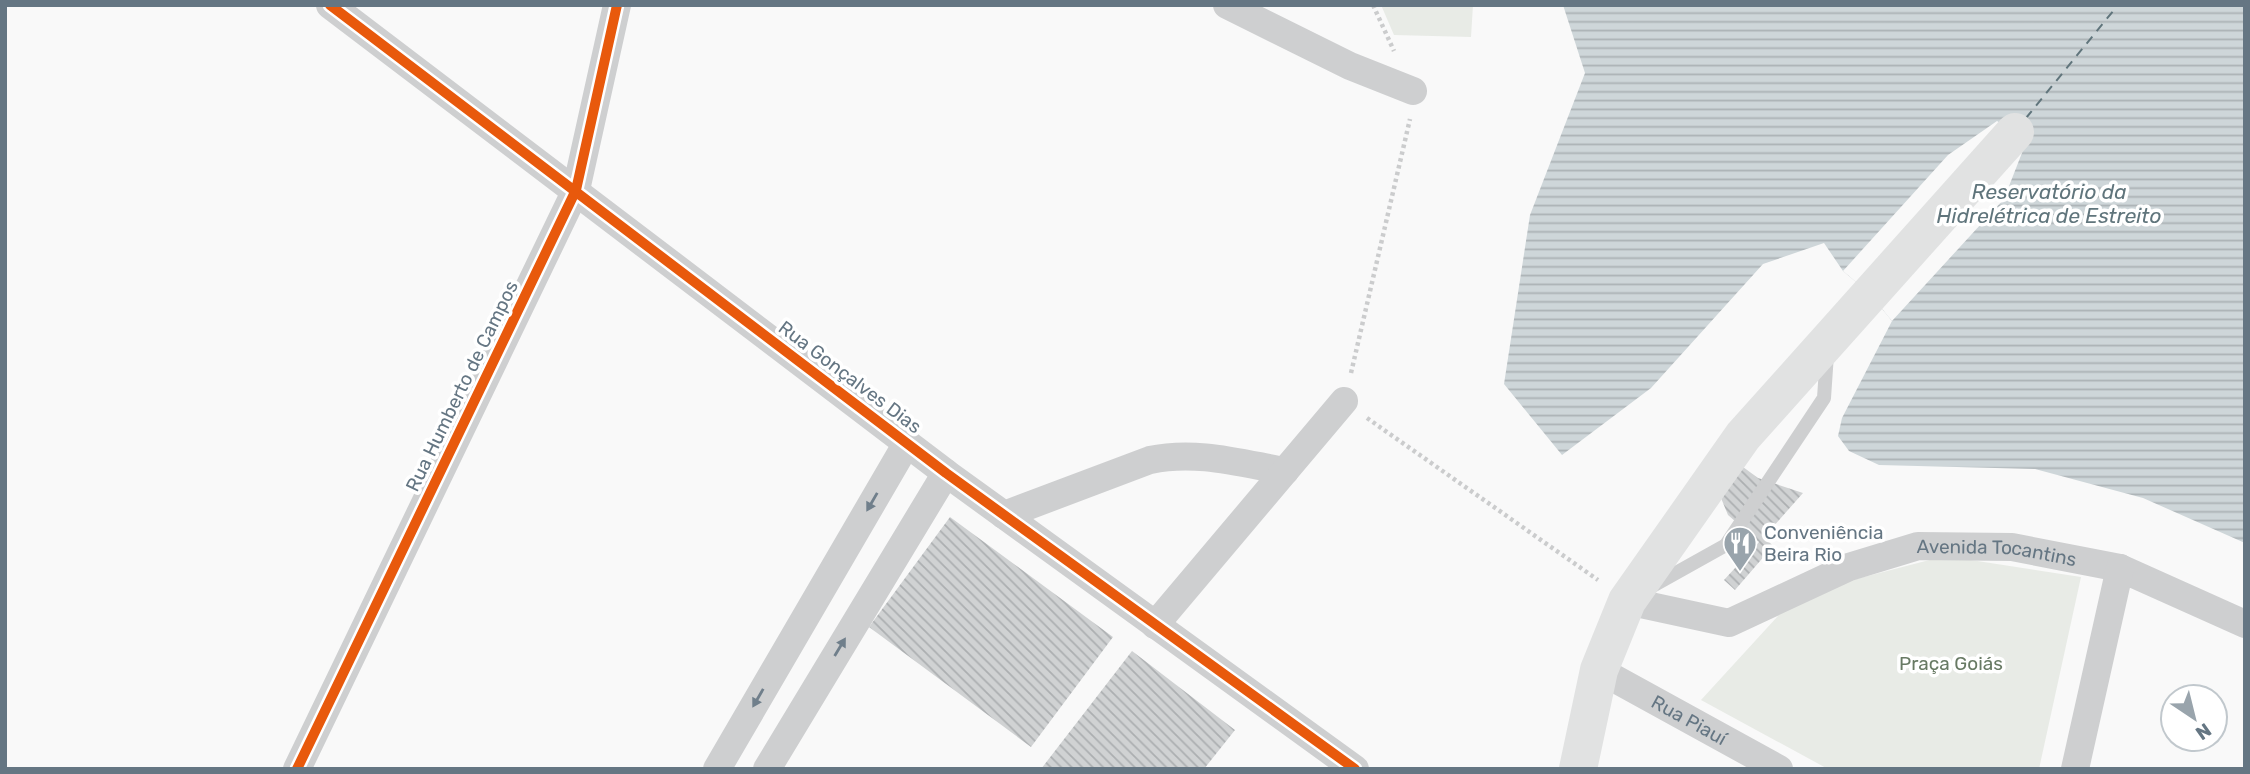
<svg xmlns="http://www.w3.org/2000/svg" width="2250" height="774" viewBox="0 0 2250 774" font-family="Rubik,sans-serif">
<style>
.green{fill:#e8ebe6}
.water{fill:url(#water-rules)}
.pier{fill:#f9f9f9}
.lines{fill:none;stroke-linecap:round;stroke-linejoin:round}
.ferry{stroke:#60757c;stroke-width:2;stroke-dasharray:9 7;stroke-linecap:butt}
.building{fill:url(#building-back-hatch)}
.path{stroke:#cbcccd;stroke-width:4.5;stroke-dasharray:3.5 3.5;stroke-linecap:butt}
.lane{stroke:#cecfd0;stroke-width:14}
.street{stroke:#cecfd0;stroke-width:28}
.secondary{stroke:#e1e2e2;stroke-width:38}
.cycleway-casing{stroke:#fff;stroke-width:15}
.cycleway{stroke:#e8590c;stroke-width:10}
.oneway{fill:#707f8b}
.labels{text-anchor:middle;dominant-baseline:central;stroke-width:7;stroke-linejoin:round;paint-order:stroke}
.street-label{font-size:19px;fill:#657683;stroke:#fff}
.poi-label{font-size:19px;fill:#657683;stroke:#fff;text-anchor:start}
.park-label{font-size:19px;fill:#687a64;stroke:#fff}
.water-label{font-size:21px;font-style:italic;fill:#60757c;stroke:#fff}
</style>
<defs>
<pattern id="water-rules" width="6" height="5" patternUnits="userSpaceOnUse" patternTransform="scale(1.75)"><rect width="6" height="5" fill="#ced6d9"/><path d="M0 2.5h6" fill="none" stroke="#abb2b5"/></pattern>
<pattern id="building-back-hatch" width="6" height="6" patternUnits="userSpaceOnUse" patternTransform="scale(1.75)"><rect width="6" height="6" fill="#d0d2d3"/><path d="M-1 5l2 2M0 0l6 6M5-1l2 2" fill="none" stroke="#acafb1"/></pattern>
</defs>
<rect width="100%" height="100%" fill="#f9f9f9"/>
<path class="green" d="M1381,5H1473L1471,37L1394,35Z
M1945,556L2081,577L2039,769H1828L1701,700L1798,594Z"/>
<path class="water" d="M1563,5H2245V543L2143,498L2035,469L1879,465L1849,451L1838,436L1842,418L1892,321L1869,293L1843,271L1824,243L1763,264L1651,388L1562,455L1504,384L1530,215L1585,73Z"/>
<path class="pier" d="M1997,121L2027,140L2004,199L1892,321L1869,293L1843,271L1948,155Z"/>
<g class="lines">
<path class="ferry" d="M2026,118L2118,5"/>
</g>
<path class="building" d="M1743,467L1758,478L1803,493L1764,537L1773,546L1735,590L1724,580L1759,542L1728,515L1721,498Z
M950,517L1113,637L1031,747L869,627Z
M1132,651L1235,730L1204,769H1041Z"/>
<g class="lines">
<path class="path" d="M1373,5L1394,51
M1351,373L1410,119
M1367,418L1598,580"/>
<path class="lane" d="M1649,588L1726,545L1824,398L1827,354"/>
<g class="street">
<path d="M330,5L946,473L1355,769"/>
<path d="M1227,5L1350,66L1413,91"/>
<path d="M1004,515L1150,460C1196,450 1240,463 1285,471"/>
<path id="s1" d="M1627,601L1729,623L1849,567L1918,546L2012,547L2120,568L2245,624"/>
<path d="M1155,625L1344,401"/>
<path id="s2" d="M1599,670L1779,769"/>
<path d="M297,769L576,190L617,5"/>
<path d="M717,769L907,443"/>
<path d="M767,769L946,473"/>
<path d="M2075,769L2120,568"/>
</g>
<path class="secondary" d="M1578,769L1599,670L1627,601L1743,436L2015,132"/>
<defs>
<path id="cycleway" d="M330,5L946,473L1355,769
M297,769L576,190L617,5"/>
</defs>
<use href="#cycleway" class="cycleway-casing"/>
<use href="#cycleway" class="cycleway"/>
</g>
<defs><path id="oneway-solid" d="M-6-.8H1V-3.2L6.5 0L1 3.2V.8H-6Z" transform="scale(1.75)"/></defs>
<g class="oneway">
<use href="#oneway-solid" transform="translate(872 502) rotate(120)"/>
<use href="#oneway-solid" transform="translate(840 647) rotate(-59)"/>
<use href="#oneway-solid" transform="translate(758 698) rotate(120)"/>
</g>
<defs>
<symbol id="restaurant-pin" viewBox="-11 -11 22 30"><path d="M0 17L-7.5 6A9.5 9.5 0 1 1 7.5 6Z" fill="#99a4ac" stroke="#fff"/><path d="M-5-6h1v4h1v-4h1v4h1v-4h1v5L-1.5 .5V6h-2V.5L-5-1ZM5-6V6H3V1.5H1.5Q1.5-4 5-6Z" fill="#fff"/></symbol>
</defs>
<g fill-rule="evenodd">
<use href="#restaurant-pin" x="1721" y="524" width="38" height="52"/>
</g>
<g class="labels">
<g class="street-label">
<text transform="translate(850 377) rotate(37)">Rua Gonçalves Dias</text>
<text transform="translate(462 386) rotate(-64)">Rua Humberto de Campos</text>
<text stroke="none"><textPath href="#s1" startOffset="388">Avenida Tocantins</textPath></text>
<text stroke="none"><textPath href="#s2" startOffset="103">Rua Piauí</textPath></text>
</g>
<g class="poi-label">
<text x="1764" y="532">Conveniência<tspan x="1764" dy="22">Beira Rio</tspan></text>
</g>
<g class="park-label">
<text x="1951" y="663">Praça Goiás</text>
</g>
<g class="water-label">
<text x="2049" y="191">Reservatório da<tspan x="2049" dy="24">Hidrelétrica de Estreito</tspan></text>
</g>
</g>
<rect width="2250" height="774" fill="none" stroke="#657683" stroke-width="14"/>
<g transform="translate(2194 718) rotate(145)"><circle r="33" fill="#ffffff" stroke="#c1c8cd" stroke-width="2"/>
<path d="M0-5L12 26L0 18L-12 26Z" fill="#99a4ac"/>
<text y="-10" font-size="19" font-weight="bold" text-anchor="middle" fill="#657683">N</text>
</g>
</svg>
